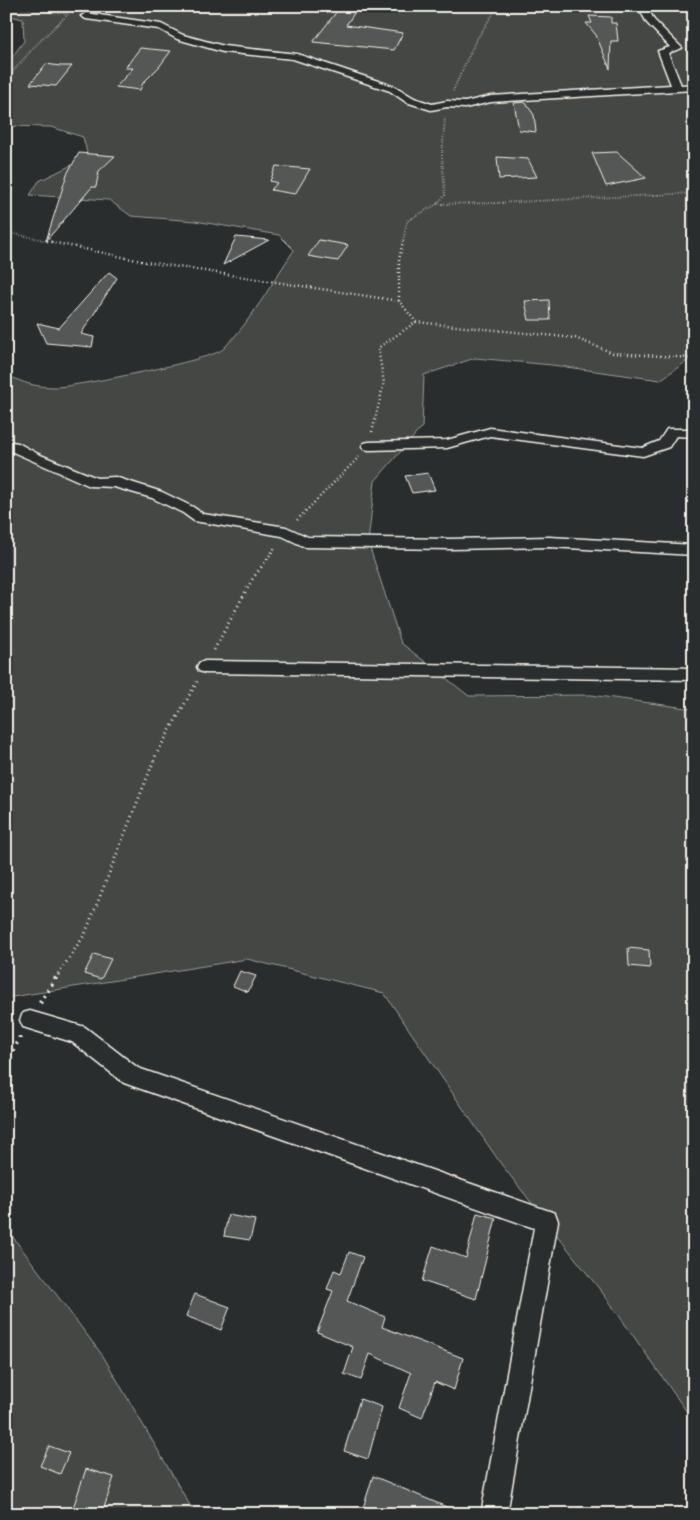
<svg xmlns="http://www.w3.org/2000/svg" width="700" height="1520" viewBox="0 0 700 1520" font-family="'Shantell Sans',sans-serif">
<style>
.green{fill:#444645;stroke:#9c9c96}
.building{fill:#555756;stroke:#f4f1e8}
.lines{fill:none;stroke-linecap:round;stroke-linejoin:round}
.street-casing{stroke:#f4f1e8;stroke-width:3}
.path-far3{stroke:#f4f1e8;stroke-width:2;stroke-dasharray:0.5 2;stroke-linecap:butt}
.path-far2{stroke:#f4f1e8;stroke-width:2.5;stroke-dasharray:1 3;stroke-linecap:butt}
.path-far1{stroke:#f4f1e8;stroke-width:3;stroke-dasharray:1 4;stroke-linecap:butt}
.path{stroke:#f4f1e8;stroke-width:4.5;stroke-dasharray:2 5;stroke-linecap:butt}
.street{fill:#2a2d2e;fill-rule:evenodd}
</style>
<rect width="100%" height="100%" fill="#2a2d2e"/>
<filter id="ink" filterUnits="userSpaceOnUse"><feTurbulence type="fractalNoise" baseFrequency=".02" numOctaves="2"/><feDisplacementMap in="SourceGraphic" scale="10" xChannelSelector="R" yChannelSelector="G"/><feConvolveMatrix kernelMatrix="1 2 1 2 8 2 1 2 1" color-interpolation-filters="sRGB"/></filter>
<g filter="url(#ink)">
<path class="green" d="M6,6H694V356L660,380L552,365L475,358L424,375L422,427L375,481L368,542L401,643L469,696L591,695L694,709V1422L608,1300L501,1164L384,993L247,959L6,998V374C24,384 36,387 57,387C77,386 212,360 223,349C250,323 273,281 294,250L279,235L195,221L131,216L109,200L30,195L39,181L88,157L83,137L51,127L6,126V65L24,41L23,19L6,15Z
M6,1228L103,1356L195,1514H6Z"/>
<path class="building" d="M341,6H359L346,25L403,33L394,50L313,42Z
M589,16L611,17V23H616L618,41H611L610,69L596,35L586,23H592Z
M140,48L171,51L159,67L143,83L140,90L116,87L133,68H125Z
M46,64L60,66H72L56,86L30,84Z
M525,102L534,115L536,132L519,130L514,103Z
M617,152L646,178L606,186L592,153Z
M79,153L115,156L99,171L96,187H92L46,241L67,174Z
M497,157L528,159L537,177L499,179Z
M276,166L310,169L295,194L271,190L277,183L270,181Z
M236,237L269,240L223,265Z
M319,240L348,245L338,261L308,256Z
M109,272L117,278L81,334L94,337L92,347L46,343L37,323L59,328Z
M549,300L550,320H529L525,301Z
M428,473L435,490L412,493L405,476Z
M628,948L649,950L650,968L629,966Z
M94,954L111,959L101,979L84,974Z
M240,971L256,976L248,992L233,986Z
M477,1213L496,1218L476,1299L422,1281L433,1246L466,1258Z
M228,1215L255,1220L250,1240L224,1236Z
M349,1252L363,1257L347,1301L385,1317L382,1327L463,1358L454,1390L435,1382L422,1418L399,1408L411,1373L370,1354L361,1380L344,1374L353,1347L317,1332L333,1291L327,1289L334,1270L341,1273Z
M195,1294L230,1307L221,1330L186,1316Z
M360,1399L382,1407L368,1459L344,1451Z
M49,1446L69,1453L60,1474L40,1466Z
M86,1469L114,1477L102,1514H71Z
M373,1476L463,1514H378L363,1508Z"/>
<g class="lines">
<defs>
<path id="street" d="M638,6H647L654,20L682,48L668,53L681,85L694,84V90L491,102L465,108L447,107L431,110L406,102L390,91L293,59L223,52L177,39L159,29L86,19L81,16L86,13L161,24L183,35L224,46L297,54L396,87L414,98L432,104L447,101L465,102L491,96L671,85L658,51L670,47L647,23Z
M490,428L642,448L659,441L667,429H694V437L676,436L669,447L643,456L490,436L447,448L369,450L364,449L362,446L364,443L369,442L447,440Z
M6,441L18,443L38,454L97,478L115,477L162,492L193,507L203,514L286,527L308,537L450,539L549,537L694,545V555L549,547L450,549L305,547L282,536L194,521L183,513L152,498L114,487L90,486L6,449Z
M205,661L694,668V680L205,673L199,671L197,667L199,663Z
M30,1011L85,1027L138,1068L555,1213L558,1221L507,1514H481L534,1228L124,1083L72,1042L23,1027L20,1020L23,1013Z"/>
</defs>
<use href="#street" class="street-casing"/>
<path class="path-far3" d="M6,6L68,14
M6,80L33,48L68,14
M453,91L475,42L498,6
M437,204L496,203L694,193
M6,232L53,242
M403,242L407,221L437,204L445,195L442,156L445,118"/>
<path class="path-far2" d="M47,241L146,262L399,301L416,322L575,338L613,353L694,358
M399,301V260L403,241
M372,432L384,383L378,348L416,322
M297,520L359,457
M267,559L276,546"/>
<path class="path-far1" d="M214,650L253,578L268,558
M58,975L85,934L156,755L198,680"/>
<path class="path" d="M40,1003L59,973
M6,1063L20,1037"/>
<use href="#street" class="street"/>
</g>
</g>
<rect width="700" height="1520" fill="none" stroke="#2a2d2e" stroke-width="25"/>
<rect x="12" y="12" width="675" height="1495" fill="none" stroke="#f4f1e8" stroke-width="2" filter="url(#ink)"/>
</svg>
